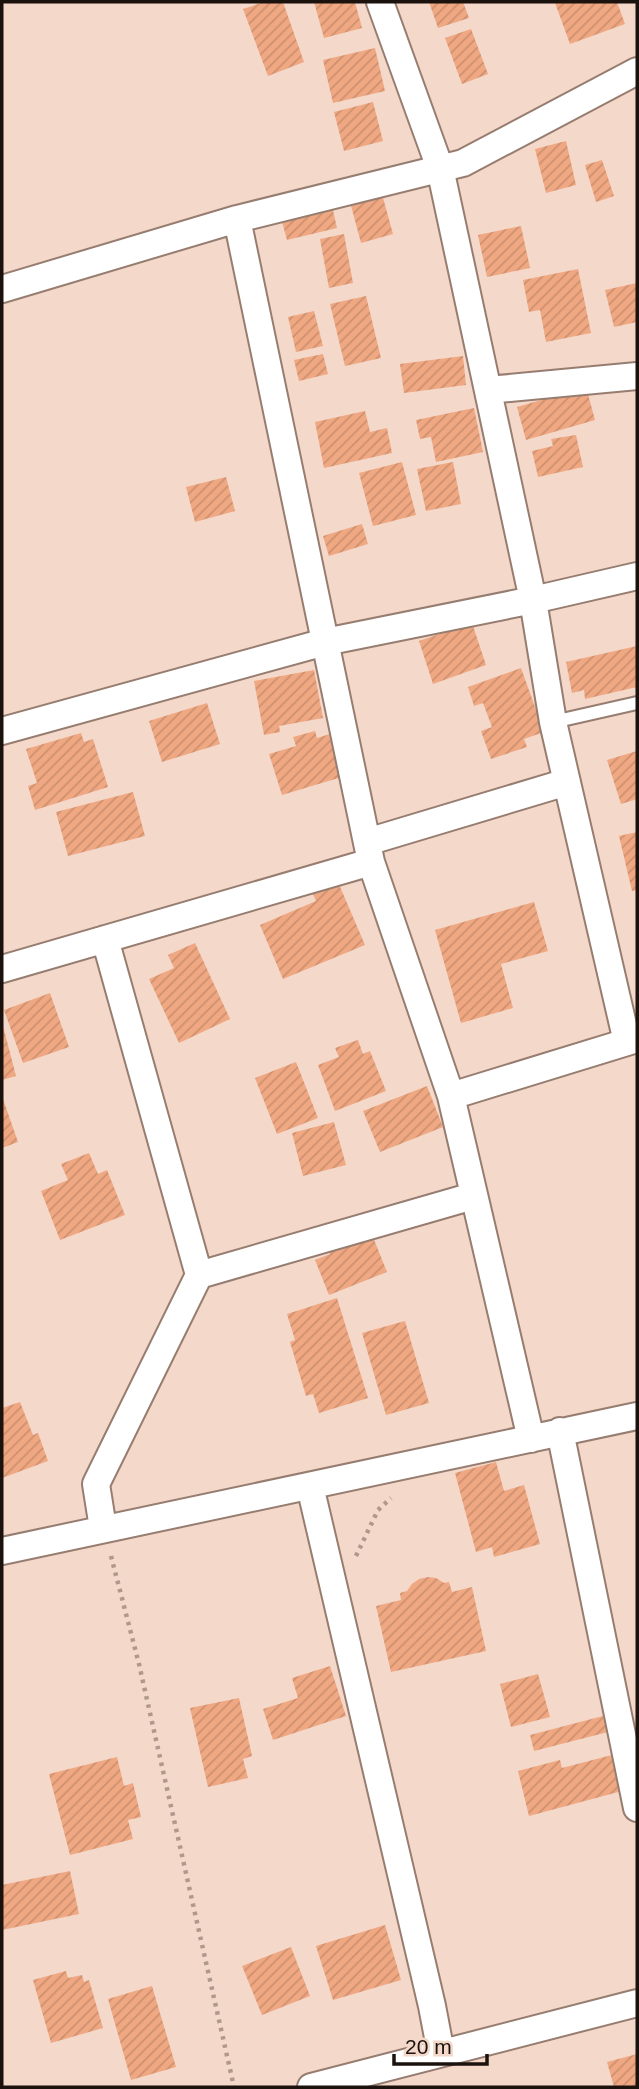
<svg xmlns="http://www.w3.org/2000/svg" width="639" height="2089" viewBox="0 0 639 2089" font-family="Helvetica,sans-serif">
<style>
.building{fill:url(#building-hatch)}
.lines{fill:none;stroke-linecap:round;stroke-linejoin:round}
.service-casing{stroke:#967d70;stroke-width:16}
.minor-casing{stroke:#967d70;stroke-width:30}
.path{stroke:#af998e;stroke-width:4.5;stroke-dasharray:3.5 5;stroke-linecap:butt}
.service{stroke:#fff;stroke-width:12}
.minor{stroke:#fff;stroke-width:26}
</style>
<defs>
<pattern id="building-hatch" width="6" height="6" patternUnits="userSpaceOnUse" patternTransform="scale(1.75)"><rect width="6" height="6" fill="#f0a882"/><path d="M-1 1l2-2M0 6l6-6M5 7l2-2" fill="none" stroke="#cd906f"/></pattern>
</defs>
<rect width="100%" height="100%" fill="#f4d8ca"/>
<path class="building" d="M264,2H283L304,62L268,76L243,9Z
M314,2H355L362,28L324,38Z
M429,2H463L469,18L438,28Z
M557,2H617L625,24L570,44L555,3Z
M471,29L488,74L462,84L445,38Z
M375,48L385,91L333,103L323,60Z
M373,102L383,141L344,151L334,112Z
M566,141L576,185L546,193L535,149Z
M602,160L614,196L596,202L585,165Z
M382,194L393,234L361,243L350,202Z
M332,206L337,228L287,240L281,218Z
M521,226L530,268L487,277L478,235Z
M344,234L353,283L329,288L320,239Z
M578,269L591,333L546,342L540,310L529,312L523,280Z
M637,283V322L614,327L605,290Z
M366,296L381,358L345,366L330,304Z
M314,311L323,346L296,352L288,317Z
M323,354L328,374L299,381L294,360Z
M463,356L466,385L404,393L400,364Z
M586,387L595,420L526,440L517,407Z
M474,408L483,452L436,462L431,437L420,439L416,420Z
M365,411L370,432L387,428L392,453L324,468L315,422Z
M576,435L583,467L538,477L532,451L553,446L551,439Z
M402,462L416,515L373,526L359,473Z
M453,462L461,504L426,511L417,469Z
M226,477L235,511L195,522L186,487Z
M362,524L368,544L329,556L323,536Z
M472,623L486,665L433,684L419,641Z
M637,646V687L585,699L584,690L572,693L566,662Z
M521,668L544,732L524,739L527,747L491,759L481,731L492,727L483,703L474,706L468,687Z
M314,670L323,718L279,726L280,732L264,735L254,681Z
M207,703L220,744L162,762L149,721Z
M315,731L317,738L333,733L345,776L282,795L269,754L296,746L293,737Z
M81,733L84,742L93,739L108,787L35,810L28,786L37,783L26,749Z
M637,751V799L621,804L607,760Z
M133,792L145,836L68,856L56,812Z
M637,832V890L632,891L619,836Z
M338,882L365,945L283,979L260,925L316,901L312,892Z
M534,902L548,951L501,964L513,1008L461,1023L435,930Z
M195,943L230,1019L179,1043L149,979L174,968L168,955Z
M50,993L69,1047L23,1063L4,1010Z
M2,1022L16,1076L2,1080Z
M358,1040L363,1054L370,1051L386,1091L335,1111L318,1065L339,1057L335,1048Z
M296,1062L318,1118L277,1134L255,1078Z
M427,1086L443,1127L380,1152L363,1111Z
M2,1096L18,1142L2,1148Z
M334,1122L346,1165L303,1176L292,1133Z
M89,1153L98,1174L107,1170L125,1215L60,1240L41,1191L68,1180L61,1164Z
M371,1232L387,1272L329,1295L315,1260L330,1254L328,1248Z
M337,1298L368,1398L319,1413L313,1394L306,1396L290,1342L295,1340L287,1314Z
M405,1321L429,1403L386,1415L362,1333Z
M20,1402L33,1435L38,1433L48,1461L2,1478V1408Z
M496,1462L504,1491L524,1485L540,1544L494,1557L492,1547L476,1552L455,1473Z
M428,1577L436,1578L444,1583L449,1582L452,1592L472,1587L486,1651L391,1672L376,1606L401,1600L400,1593L407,1591L412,1584L419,1579Z
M330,1666L346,1716L273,1740L263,1709L298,1698L292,1678Z
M538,1674L550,1717L511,1727L500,1684Z
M239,1698L252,1756L243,1759L248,1778L208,1787L190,1708Z
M603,1716L608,1732L534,1751L530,1735Z
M612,1755L622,1791L529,1816L518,1771L560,1760L562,1768Z
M117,1757L124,1786L133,1783L141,1817L128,1820L133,1839L70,1855L49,1774Z
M70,1871L79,1914L2,1930V1885Z
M385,1925L401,1980L333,2000L316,1946Z
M291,1947L310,1996L262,2015L242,1966Z
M66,1971L68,1978L82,1975L84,1982L89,1980L103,2028L51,2043L33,1980Z
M152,1986L176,2067L131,2080L108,1999Z
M637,2054V2087H614L607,2062Z"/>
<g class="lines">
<defs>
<path id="service" d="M553,722L637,703"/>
<path id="minor" d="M380,2L440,168L533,600L553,722L627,1042
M237,219L371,862L451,1096L531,1439
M2,289L237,219L463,163L637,71
M488,390L637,376
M2,731L325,642L533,600L637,576
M367,842L567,782
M2,969L371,862
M451,1096L637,1039
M199,1275L473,1196
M560,1431L637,1808
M310,1486L432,2006L441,2053
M103,1528L96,1484L199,1275L105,939
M2,1551L637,1416
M311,2087L637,2003"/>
</defs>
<use href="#service" class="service-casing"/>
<use href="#minor" class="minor-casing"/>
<path class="path" d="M111,1556L139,1664L234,2087
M356,1556L378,1510L391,1498"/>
<use href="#service" class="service"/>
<use href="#minor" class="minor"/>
</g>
<rect width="639" height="2089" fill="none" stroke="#1b120d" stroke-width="7"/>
<path d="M394 2054v10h93v-10" fill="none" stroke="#1b120d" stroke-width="3.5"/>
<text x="405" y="2054" font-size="21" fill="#1b120d" stroke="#f4d8ca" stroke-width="5" paint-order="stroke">20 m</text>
</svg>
